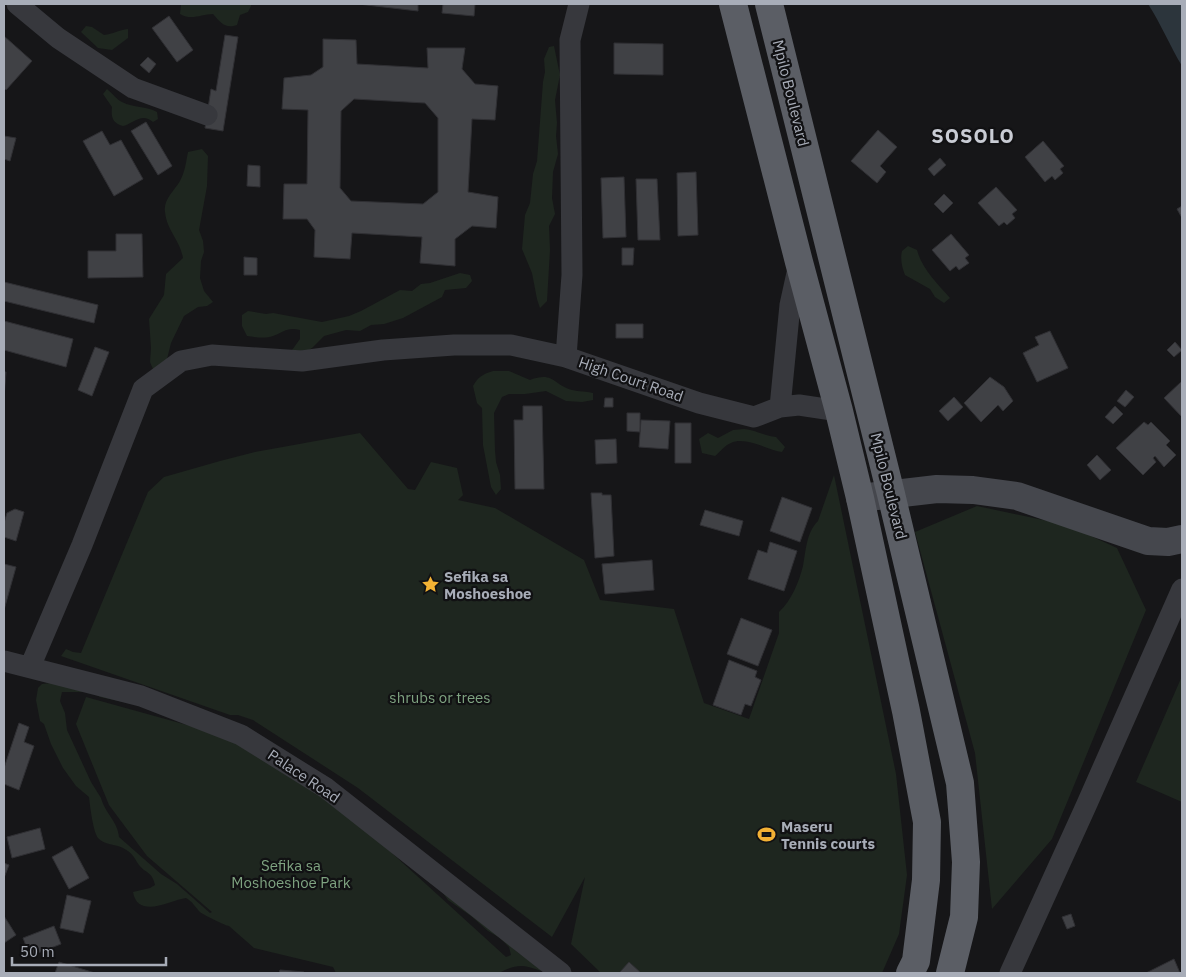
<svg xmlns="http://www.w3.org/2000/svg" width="1186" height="977" viewBox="0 0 1186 977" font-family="'IBM Plex Sans',sans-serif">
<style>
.green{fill:#1e261f;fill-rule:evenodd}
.water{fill:#2c353c}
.building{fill:#404145;stroke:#303034;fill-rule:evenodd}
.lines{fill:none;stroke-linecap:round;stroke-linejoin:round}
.minor{stroke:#37383d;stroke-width:21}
.secondary{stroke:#45474d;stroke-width:28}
.trunk{stroke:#5b5e65;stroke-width:28}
.labels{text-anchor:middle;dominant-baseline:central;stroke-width:4.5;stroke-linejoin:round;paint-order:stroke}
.street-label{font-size:15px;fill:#a8adb8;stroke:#111113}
.poi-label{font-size:15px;font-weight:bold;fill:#a8adb8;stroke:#111113;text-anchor:start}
.park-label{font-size:15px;fill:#7fa381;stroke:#111113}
.district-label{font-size:20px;font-weight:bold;letter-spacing:1px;fill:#c9ccd4;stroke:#111113}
</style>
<rect width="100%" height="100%" fill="#161618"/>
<path class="green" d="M181,4H251V6L248,12L240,15L237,25C225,29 221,23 213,14C201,14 192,21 180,14Z
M86,26L92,27L104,35C113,34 119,30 128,29V38L112,50L98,48L81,32Z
M554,46L560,75L555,100L557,123L556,136L558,154L553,172L552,198L555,214L549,226L550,250L547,301L540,308L537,299L532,273L522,249L525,215L530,203L533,174L537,161L543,82L545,72L544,59L549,47Z
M107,89C112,93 117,100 122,102C134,108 146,106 157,112L158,119L153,122C142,112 134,123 123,126C112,123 111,117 112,107L103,94Z
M202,149L208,156L207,186L199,230L203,241L204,252L201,261L200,278L204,291L213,302L207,306L198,307L184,316L171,343L165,367L156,376L150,362L151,348L149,319L164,295L166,274L183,258C180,240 167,231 165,212C163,200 174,191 180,181C185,172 186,162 188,152Z
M908,246L917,250C922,269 937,283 950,298L944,303L935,297L930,289L905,275C902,267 900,259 902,251Z
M460,273L470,275L472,281L466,288L445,290L442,297L403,318L384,324L371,325L360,331L346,330L324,336L312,348L296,358L287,357L300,339V330C286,327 285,332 273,336C265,339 255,337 247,336L242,326V315L248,311L266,314L273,313L322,322L349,316L361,311L400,290L412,291L421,284L430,283Z
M493,371H509L530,380C554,371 553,385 572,390C579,392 586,391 593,393V400L582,402L566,401L546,391L525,394H509L502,397L494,413L495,451L496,462L500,475L501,489L496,495L491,487L483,445L482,408L477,403L473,386C478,377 483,374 493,371Z
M744,429C755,430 765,436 776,437L785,447L782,452C768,450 745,436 731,443C725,445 720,452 715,456L702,453L699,439L708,433L718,438L733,430Z
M360,433L408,489L415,490L431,462L457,468L463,495L458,500L495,508L584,560L600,600L674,609L704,703L749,719L779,633V612C791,601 799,582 803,566C806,551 806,533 818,521L834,475L896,774L907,875L899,934L882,973H601L571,944L585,877L552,937L358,788L253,720L238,715H230L61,656L66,649L73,652L81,653L148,492L164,477L220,461L255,452Z
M977,506L1067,525L1117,548L1146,610L1052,839L992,909L975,753L915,532Z
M1182,676V802L1136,782Z
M51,683L87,685L104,689L114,697L158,704L183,716L207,721L212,727L208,728L169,716L151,708L100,697L94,693L85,692H62L60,701L65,713L67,730L91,782L101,798C105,813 118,822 119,837L161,874L177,884L210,913L212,912L147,856L109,805L76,724L86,697L241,740L352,818L336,804L340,802L347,807L369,828L385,838L438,881L459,901L507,937C512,941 512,947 516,951C522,957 535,959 542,966L541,971C522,964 517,964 499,973H336L333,967L254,948L229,926C226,926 202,914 200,912C195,907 193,902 186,898C171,900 138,920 133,892L150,888L155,885C152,871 146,874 139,865C134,858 133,853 123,848C116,844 104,845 98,838C93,831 90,806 89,797L76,786L63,768L51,744L44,724L40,721L36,700L38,688L42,684ZM360,824L430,883L441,890L448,900L471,916L488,931L500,938L509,947L511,955L506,957Z"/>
<path class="water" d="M1148,4H1182V66C1170,46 1161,24 1148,4Z"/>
<path class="building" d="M358,4H418V11Z
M443,4H475L474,16L442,13Z
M169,16L193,50L177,62L152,28Z
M225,35L238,37L223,131L205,128L211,89L216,91Z
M4,36L32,61L6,90L4,88Z
M323,39L356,40L357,64L428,68L427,48H465L462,69L475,84L498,86L495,120L472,119L468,192L498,197L496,228L472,226L455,239V266L420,263L422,237L352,233L350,259L314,257L315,230L307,219H283L284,184H307L308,110L282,109L284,78L311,75L323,67ZM354,99L425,103L438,118V192L423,204L351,201L340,188L341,111Z
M614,43L663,44V75L614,74Z
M148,57L156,64L149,73L140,65Z
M146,122L172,166L158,175L131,131Z
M878,130L897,147L880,166L886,172L877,183L851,161Z
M102,131L110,145L121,140L143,179L114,196L83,141Z
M4,136L16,138L10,161L4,159Z
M1043,141L1064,166L1060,169L1063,173L1055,180L1052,176L1045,182L1025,157Z
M940,158L946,165L934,176L928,169Z
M248,165L260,166V187L247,186Z
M696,172L698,235L678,236L677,173Z
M624,177L626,237L603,238L601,178Z
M636,179H657L660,240H638Z
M996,187L1017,210L1012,214L1015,218L1007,225L1004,222L999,226L978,203Z
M944,194L953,203L943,213L934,204Z
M1182,206V218L1177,209Z
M116,234H142L143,277L88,278V251H116Z
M951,234L969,255L965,258L969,263L959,270L956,266L950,271L932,250Z
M622,248H634L633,265H622Z
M244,257L257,258V275H244Z
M4,282L98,305L94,323L4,301Z
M4,321L73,339L66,367L4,350Z
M616,324H643V338H616Z
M1050,331L1068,368L1037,382L1023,353L1039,345L1035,337Z
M1175,342L1182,350L1174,357L1167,350Z
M95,347L109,352L92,396L78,390Z
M4,372H6L4,398Z
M990,377L1004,387L1013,401L1003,411L998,405L981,422L964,403Z
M1182,381V417L1164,398Z
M1126,390L1134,397L1125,407L1117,401Z
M954,397L963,407L948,421L939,411Z
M605,398H613V407H604Z
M523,406H542L544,489H515L514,420H523Z
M1115,406L1123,414L1113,424L1105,417Z
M627,413H640V432L627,431Z
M641,420L670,421L668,449L639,447Z
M1144,422L1148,425L1151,422L1170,441L1166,445L1176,455L1164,467L1155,456L1153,458L1156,462L1143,475L1116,448Z
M675,423H691V463H675Z
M616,439L617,463L596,464L595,440Z
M1097,455L1111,470L1100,480L1087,465Z
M591,493H602V495H611L614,556L595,558Z
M782,497L812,508L800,542L770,531Z
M15,509L24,512L16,541L4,537V523L7,513Z
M705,510L743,521L739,536L700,525Z
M770,542L797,551L784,591L748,579L758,550L767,553Z
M652,560L654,590L605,594L602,564Z
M4,564L16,567L4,610Z
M741,618L772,630L758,666L727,654Z
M729,660L757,671L755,677L761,680L751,706L745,704L741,715L713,705Z
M19,723L29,727L24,742L34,746L19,790L4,784V768Z
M40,828L45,849L12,858L7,837Z
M72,846L89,878L69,889L52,857Z
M4,863L9,865L4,878Z
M67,895L91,901L83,933L60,928Z
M1071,914L1075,926L1067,929L1062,917Z
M4,916L16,935L4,943Z
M54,926L61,944L30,956L23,938Z
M1174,959L1180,973H1146Z
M59,962L95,973H55Z
M629,962L641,973H621L620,972Z
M280,970L304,972V973H279Z"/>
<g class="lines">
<path class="minor" d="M17,4L58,38L133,88L207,115
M579,4L570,40L572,275L566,357L699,403L754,417L780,407L790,305L799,264
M780,407L799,405L839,411
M4,661L141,696L241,735L326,788L561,973
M30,667L82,545L143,389L181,361L212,355L302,361L383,350L454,345H511L566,357
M1010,973L1086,806L1182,589"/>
<path class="secondary" d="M860,498L937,489L973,490L1017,496L1148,541L1168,542L1182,539"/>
<path class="trunk" d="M733,4L799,262L839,411L860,498L906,711L927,822L926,880L916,961L910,973
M769,4L891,494L960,783L966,862L964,917L950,973"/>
</g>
<defs>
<symbol id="sight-bare" viewBox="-9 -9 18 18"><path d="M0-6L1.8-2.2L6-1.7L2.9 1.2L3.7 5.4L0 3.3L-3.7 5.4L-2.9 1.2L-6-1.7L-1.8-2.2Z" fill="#f2b134" stroke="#111113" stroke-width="2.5" paint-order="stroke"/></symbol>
<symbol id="stadium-bare" viewBox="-9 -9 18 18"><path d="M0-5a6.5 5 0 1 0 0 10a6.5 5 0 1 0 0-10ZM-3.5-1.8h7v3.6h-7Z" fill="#f2b134" stroke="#111113" stroke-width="2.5" paint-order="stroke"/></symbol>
</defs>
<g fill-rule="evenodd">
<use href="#sight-bare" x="418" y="572" width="25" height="25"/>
<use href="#stadium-bare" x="754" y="822" width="25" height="25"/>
</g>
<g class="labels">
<g class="street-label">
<text transform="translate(791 93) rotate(76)">Mpilo Boulevard</text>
<text transform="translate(631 379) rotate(19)">High Court Road</text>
<text transform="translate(889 486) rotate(76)">Mpilo Boulevard</text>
<text transform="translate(304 776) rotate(34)">Palace Road</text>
</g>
<g class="poi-label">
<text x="444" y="576">Sefika sa<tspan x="444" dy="17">Moshoeshoe</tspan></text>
<text x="781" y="826">Maseru<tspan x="781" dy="17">Tennis courts</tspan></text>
</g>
<g class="park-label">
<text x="440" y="697">shrubs or trees</text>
<text x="291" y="865">Sefika sa<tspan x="291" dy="17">Moshoeshoe Park</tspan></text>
</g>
<g class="district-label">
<text x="973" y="135">SOSOLO</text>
</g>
</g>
<rect width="1186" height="977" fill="none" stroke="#a8adb8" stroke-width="10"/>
<path d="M12 957v8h154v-8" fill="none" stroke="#a8adb8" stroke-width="2.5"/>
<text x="20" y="957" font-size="15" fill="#a8adb8" stroke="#111113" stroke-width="4" paint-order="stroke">50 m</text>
</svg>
